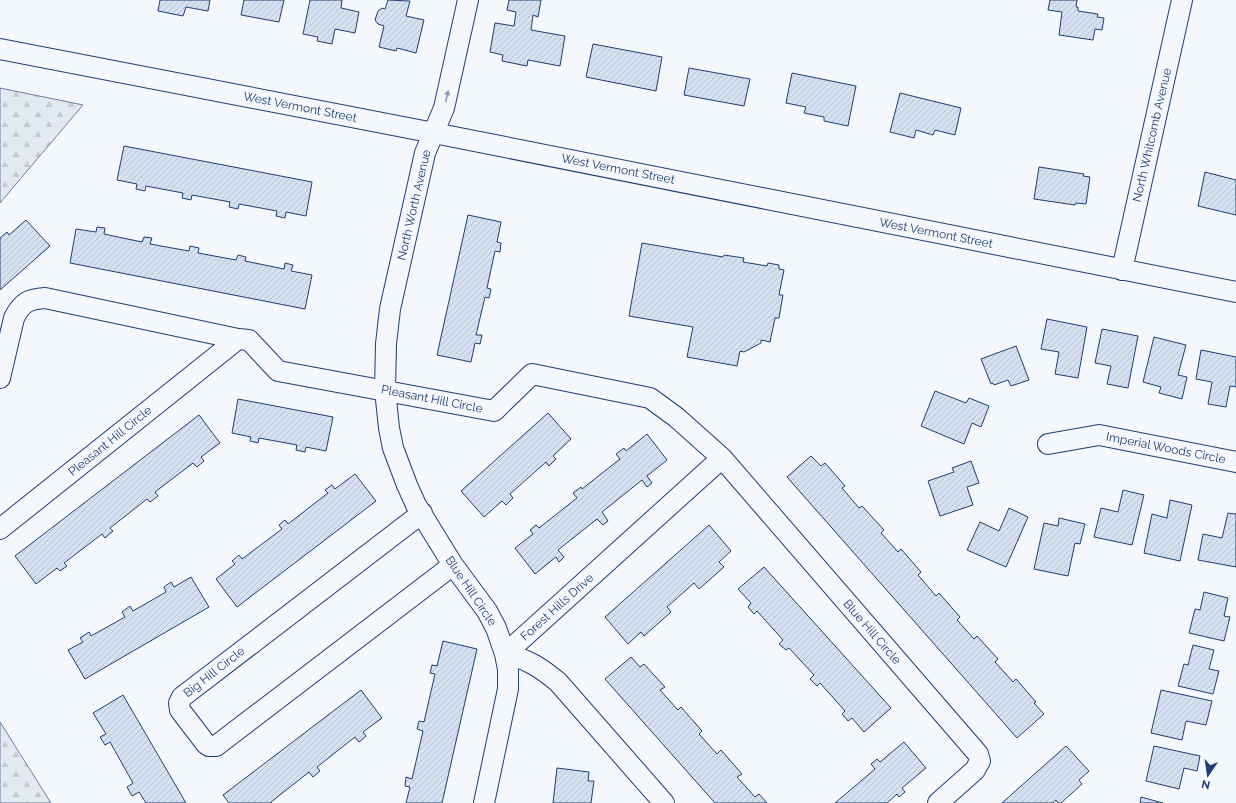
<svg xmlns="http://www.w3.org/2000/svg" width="1236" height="803" viewBox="0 0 1236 803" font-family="Raleway,sans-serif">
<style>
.forest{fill:url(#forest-firs);stroke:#687fa3}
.building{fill:url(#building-hatch);stroke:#1d3f73}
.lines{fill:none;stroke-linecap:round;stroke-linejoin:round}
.minor-casing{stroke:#1d3f73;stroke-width:22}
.minor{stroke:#f4f7fb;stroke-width:20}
.oneway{fill:#889bb7}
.labels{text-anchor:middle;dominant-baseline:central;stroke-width:3;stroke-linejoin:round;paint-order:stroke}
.street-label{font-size:12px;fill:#1d3f73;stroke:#f4f7fb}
</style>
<defs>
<pattern id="forest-firs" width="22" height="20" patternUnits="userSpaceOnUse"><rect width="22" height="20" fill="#e3e9f0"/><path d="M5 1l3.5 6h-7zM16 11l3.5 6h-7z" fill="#c2c9d1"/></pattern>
<pattern id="building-hatch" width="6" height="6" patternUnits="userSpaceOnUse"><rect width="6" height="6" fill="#d5e0f0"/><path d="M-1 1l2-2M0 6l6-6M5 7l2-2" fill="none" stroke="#b6c1d1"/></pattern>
</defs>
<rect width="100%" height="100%" fill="#f4f7fb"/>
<path class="forest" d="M0,88L83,105L0,203Z
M0,722L51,803H0Z"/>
<path class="building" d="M160,0H210L208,11L186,7L183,16L158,11Z
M244,0H284L279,22L241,15Z
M310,0H342L341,8L359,12L355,33L335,29L332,44L317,41L318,37L303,34Z
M388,0L410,1L406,16L424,20L416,53L397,48L396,51L379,47L384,26L378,24L375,20L378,11L382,8L385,9Z
M509,0H541L538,17L533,15L531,30L565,36L560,66L528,60L527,66L502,61L503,55L490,52L495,23L514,26L516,12L507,10Z
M1050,0H1077L1076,7H1078V11L1098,14L1097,17L1104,18L1102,30L1095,29L1093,40L1059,35L1062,12L1048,10Z
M593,44L662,57L656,91L586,77Z
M689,68L750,79L744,106L684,95Z
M792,73L856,86L848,126L824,121V117L804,113L806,107L786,103Z
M900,93L961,108L955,135L935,130L933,135L916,130L914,138L890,132Z
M124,146L312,182L306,216L286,212L285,218L276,216L277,211L239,204L238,209L229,207L230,202L192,195L191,200L182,198L183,193L146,186L145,191L136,189L137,184L117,180Z
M1039,167L1084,174L1083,176L1090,177L1086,204L1076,203L1075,205L1034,199Z
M1205,172L1236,180V215L1198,206Z
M468,215L501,222L497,242L501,243L500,252L495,251L487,288L491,289L489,298L485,297L476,335H482L480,344L475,343L471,362L437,355Z
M26,220L50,246L0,290V238L7,232L9,235Z
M97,227L105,228L104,234L142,242L144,237L152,238L150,244L189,251L190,246L199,248L198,253L236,260L238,255L246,257L245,261L284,269L285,263L293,265L291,271L312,275L305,309L70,263L76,229L96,232Z
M642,243L723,257L724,255L744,258L743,262L767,266L768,263L779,265V269L784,270L779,295H783L779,318H775L770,342L761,340V343L744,352L740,351L737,366L687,357L693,327L629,316Z
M1047,319L1087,327L1078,378L1055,374L1059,352L1041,349Z
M1102,329L1138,336L1128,388L1107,384L1111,366L1095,363Z
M1154,337L1186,345L1178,375L1187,377L1182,399L1159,393L1161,387L1143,382Z
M1016,346L1029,380L1011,386L1008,380L994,385L993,383L991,384L981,359Z
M1201,350L1236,357V387L1230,386L1226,407L1208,404L1212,382L1196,379Z
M935,391L966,403L969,398L989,406L981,427L972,423L964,444L921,426Z
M238,399L333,417L326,451L306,447L305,452L296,450L297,445L259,438L258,443L250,441L251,437L232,433Z
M548,413L571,439L553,456L556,459L549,466L546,462L510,494L513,498L506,505L502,501L484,517L461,491Z
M199,415L220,443L201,457L204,461L197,467L193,463L155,492L158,496L150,502L147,499L110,528L113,531L105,538L102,534L64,563L67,566L60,571L57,568L36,584L15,556Z
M647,434L667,460L647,476L652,483L647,487L642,480L602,512L608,521L603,525L597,519L558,550L564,557L559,562L556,557L535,574L515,548L533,534L530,530L536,525L539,528L577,498L573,493L581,487L582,489L620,459L616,454L624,448L626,451Z
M811,456L821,466L825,463L845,486L842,488L859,508L862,506L884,530L881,533L898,552L901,549L921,572L918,575L936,596L939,593L960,617L957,620L974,639L977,636L998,659L995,662L1013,682L1016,679L1036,702L1034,703L1044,714L1017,738L787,477Z
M971,461L979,483L967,487L973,505L940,516L928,481L954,472L952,468Z
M355,474L376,501L237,607L216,579L235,564L232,561L239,555L242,559L282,529L279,525L285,520L288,524L328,493L325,490L332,485L335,489Z
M1123,490L1144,495L1132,545L1094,537L1101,508L1118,512Z
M1170,500L1192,505L1180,561L1144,553L1152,514L1167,518Z
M1009,508L1028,517L1006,567L967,550L980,522L999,531Z
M1228,513L1236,514V567L1198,560L1203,534L1222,538Z
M1059,518L1085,524L1080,544L1075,543L1068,576L1034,569L1044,523L1058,526Z
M709,525L731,551L719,562L724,567L699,589L694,583L667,607L671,612L644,636L641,632L628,644L605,617Z
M764,567L891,708L864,732L852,718L848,721L842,714L845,711L820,683L817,686L810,679L814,675L789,648L786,650L779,644L783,640L757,611L754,614L748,607L751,603L738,589Z
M191,577L209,607L85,679L68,650L83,642L80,638L89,632L91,636L125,617L122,612L130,606L133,611L166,592L164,587L171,582L174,587Z
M1204,592L1228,598L1224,616L1230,617L1224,641L1189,633L1195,609L1200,610Z
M443,641L477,649L442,803H406L410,787L405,786L406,777L412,779L423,731L417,729L419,721L424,722L435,674L430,673L432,665L437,666Z
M1193,645L1214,650L1209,669L1219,671L1213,694L1178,686L1184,664L1188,665Z
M631,657L640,667L644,664L665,687L660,690L678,710L681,707L702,731L699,734L717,754L721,750L742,774L737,777L755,797L759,794L767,803H715L605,679Z
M361,690L382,718L363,732L366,736L359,742L355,737L317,767L320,771L313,777L309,772L271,802V803H229L223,795Z
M1161,690L1212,701L1206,725L1186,721L1182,740L1151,733Z
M123,695L186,803H146L139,792L132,796L127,787L133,783L110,742L105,745L100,737L106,734L93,713Z
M904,742L926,768L902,788L905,792L899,797L897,794L887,803H835L875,769L871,764L877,759L880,762Z
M1066,746L1089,771L1079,780L1082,784L1061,803H1058L1056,800L1053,803H1002Z
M1154,746L1200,756L1197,771L1184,768L1179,789L1146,781Z
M557,768L589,772L588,781H594L591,803H553Z
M1141,797L1163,803H1140Z"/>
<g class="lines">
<defs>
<path id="minor" d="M468,0L444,108L425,153L390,309L386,344L385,390L389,428L393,448L407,485L416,505L453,565L487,611L496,628L505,654C528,659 541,668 558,682L664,803
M0,49L434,133L1236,292
M1122,270L1182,0
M0,378L14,318C22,302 29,299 45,298L238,339
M1048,444L1099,435L1236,462
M422,513L182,697L179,703L180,710L206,744L209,746H216L453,565
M0,529L238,339L249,340L278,371L494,411L532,374L650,398L676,417L722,458L978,754L980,761L975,770L938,803
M484,803L508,689V669L505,654L722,458"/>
</defs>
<use href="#minor" class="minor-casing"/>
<use href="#minor" class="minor"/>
</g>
<defs><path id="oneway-solid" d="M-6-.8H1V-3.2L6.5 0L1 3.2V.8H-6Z"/></defs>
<use class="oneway" href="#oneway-solid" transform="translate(447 96) rotate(-78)"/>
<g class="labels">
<g class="street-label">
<text transform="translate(300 107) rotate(11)">West Vermont Street</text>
<text transform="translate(1152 135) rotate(-77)">North Whitcomb Avenue</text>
<text transform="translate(618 169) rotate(11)">West Vermont Street</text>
<text transform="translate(414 205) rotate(-77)">North Worth Avenue</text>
<text transform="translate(936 233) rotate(11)">West Vermont Street</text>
<text transform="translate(432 399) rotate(11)">Pleasant Hill Circle</text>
<text transform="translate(110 441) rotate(-39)">Pleasant Hill Circle</text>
<text transform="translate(1166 448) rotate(11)">Imperial Woods Circle</text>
<text transform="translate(471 591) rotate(56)">Blue Hill Circle</text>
<text transform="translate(557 607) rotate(-42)">Forest Hills Drive</text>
<text transform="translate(872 632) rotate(49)">Blue Hill Circle</text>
<text transform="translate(214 672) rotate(-38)">Big Hill Circle</text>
</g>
</g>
<g transform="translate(1208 775) rotate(193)" stroke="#f4f7fb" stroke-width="3" paint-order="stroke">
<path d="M0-3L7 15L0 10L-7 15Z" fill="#1d3f73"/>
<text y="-6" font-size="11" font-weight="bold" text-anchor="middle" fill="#1d3f73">N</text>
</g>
</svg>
